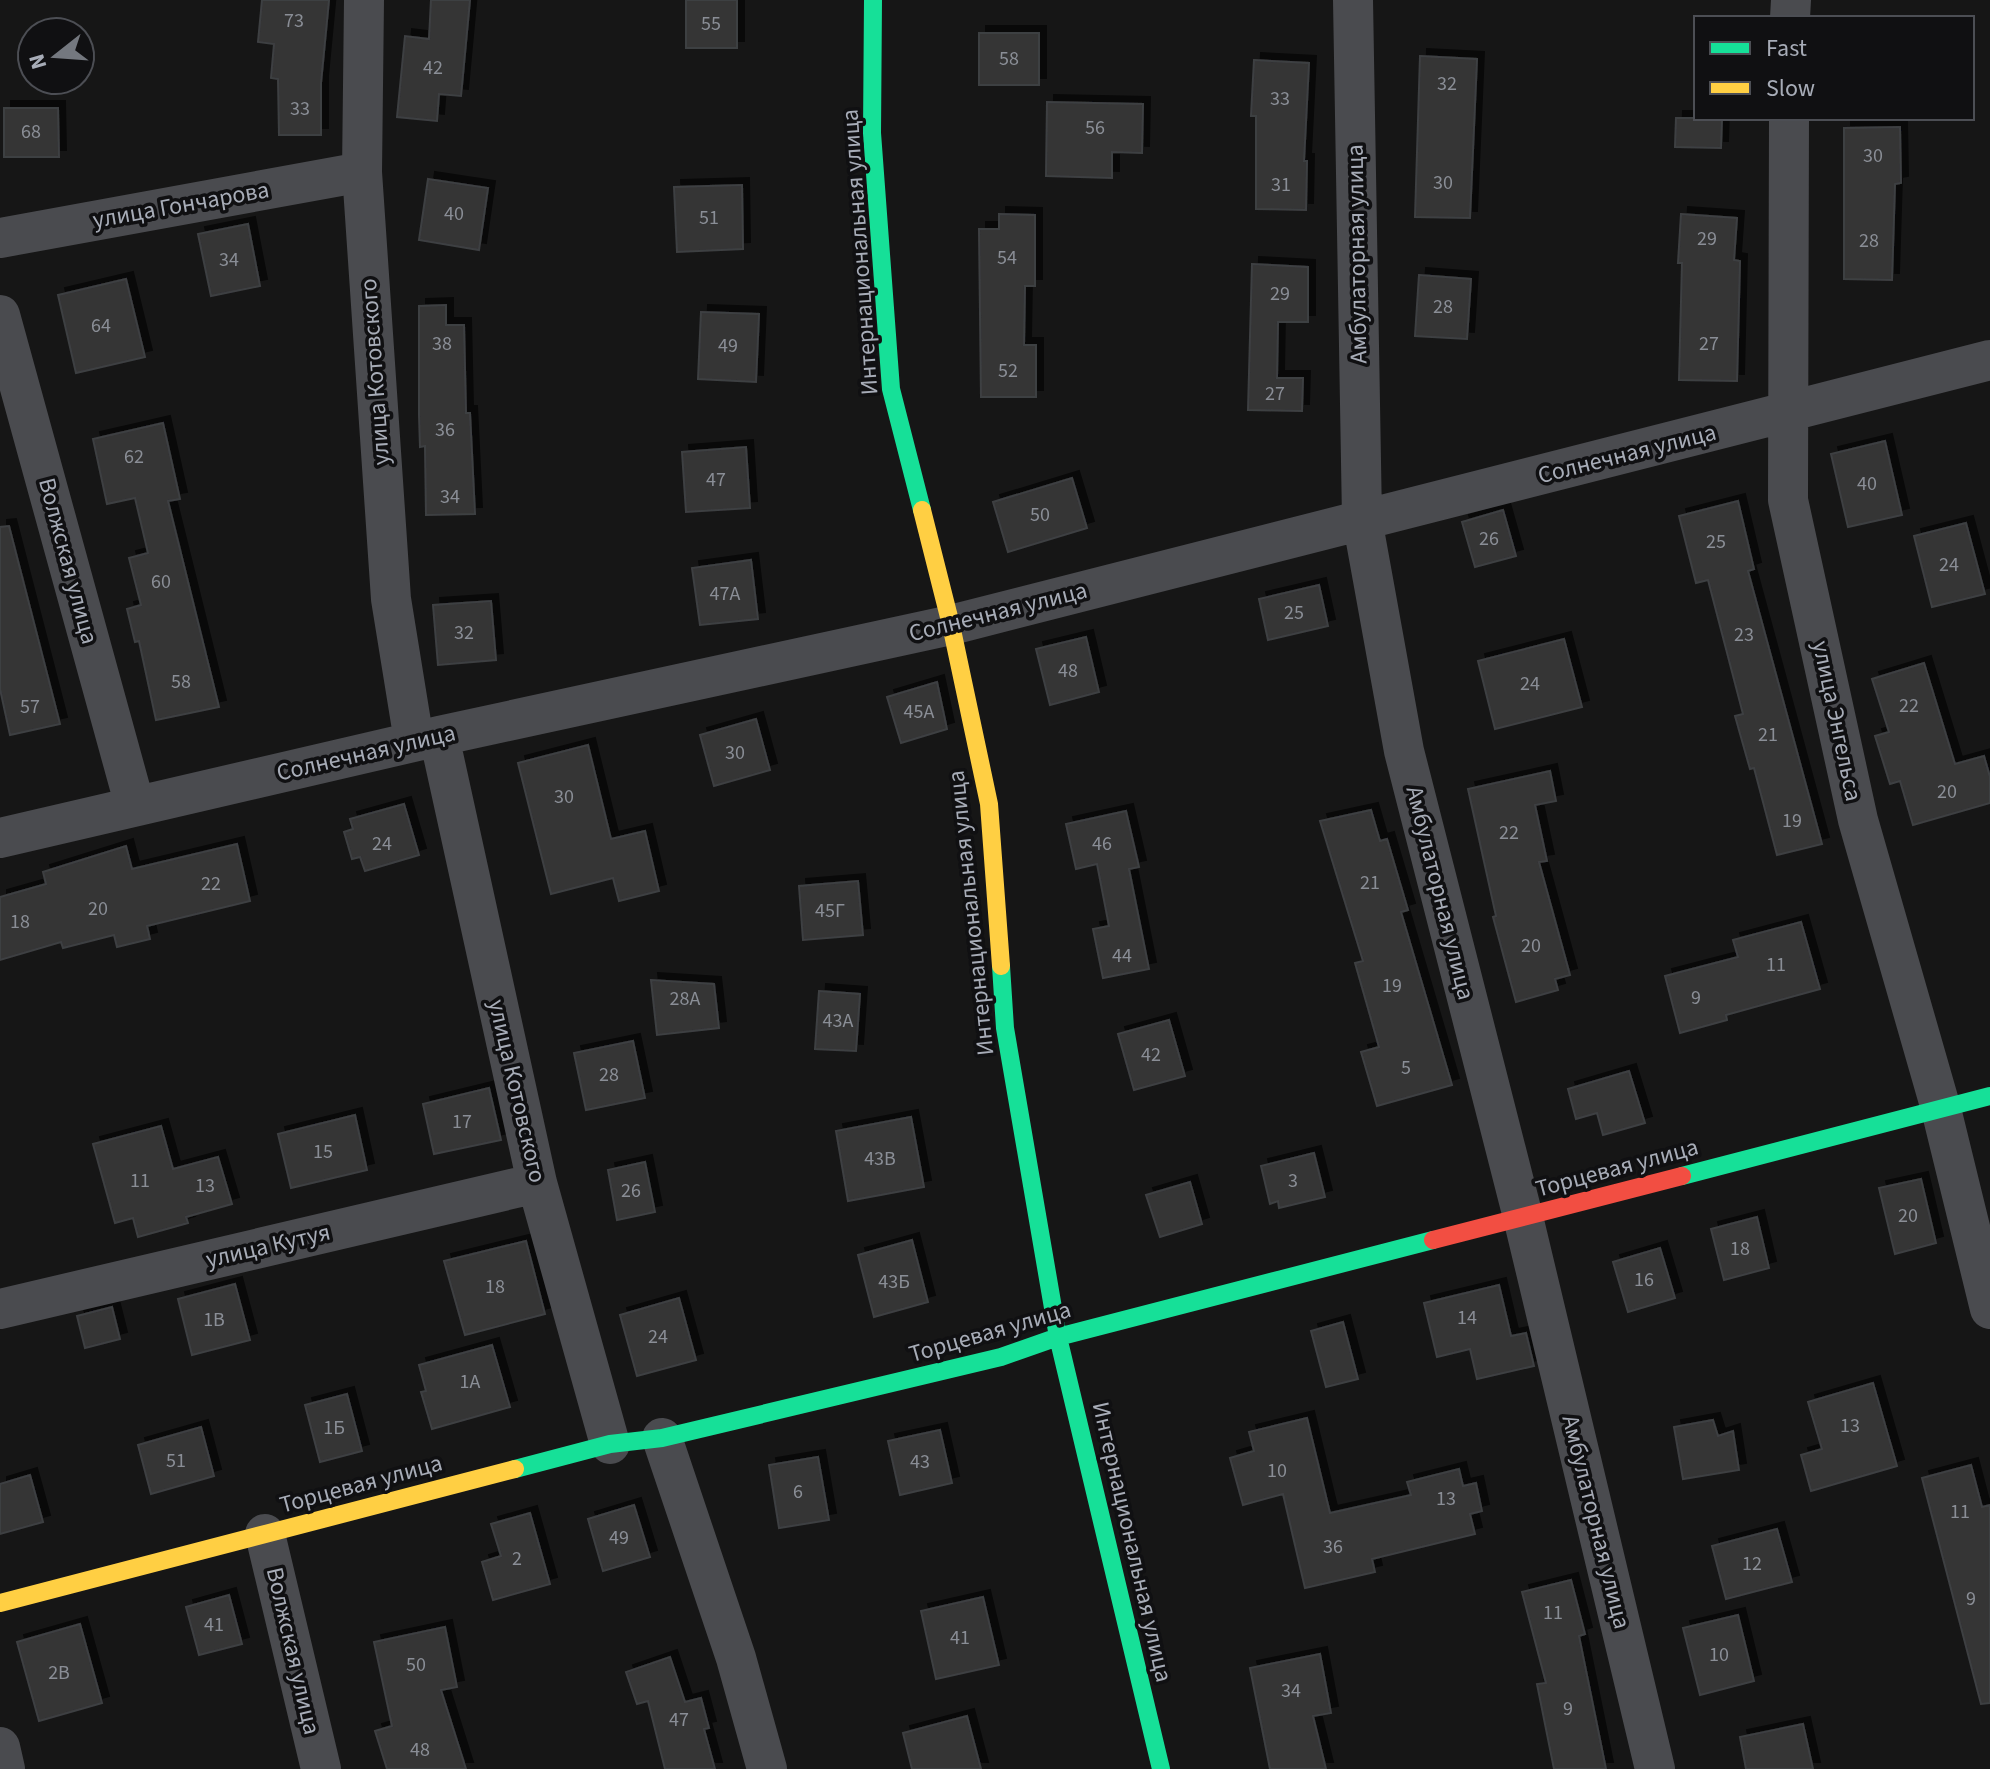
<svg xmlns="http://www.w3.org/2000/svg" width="1990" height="1769" viewBox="0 0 1990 1769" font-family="'Source Sans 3',sans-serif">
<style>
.building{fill:#343435;stroke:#3e3f42;stroke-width:2;filter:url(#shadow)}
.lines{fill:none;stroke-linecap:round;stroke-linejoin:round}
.street{stroke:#4a4b4f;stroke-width:40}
.fast{stroke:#16e098;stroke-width:18}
.slow{stroke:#ffcf43;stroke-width:18}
.jam{stroke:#f24e42;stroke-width:18}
.labels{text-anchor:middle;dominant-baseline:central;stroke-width:7;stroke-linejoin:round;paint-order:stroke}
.number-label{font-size:20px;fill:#8a8e96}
.street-label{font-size:24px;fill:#a7acb7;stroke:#101012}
</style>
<defs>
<filter id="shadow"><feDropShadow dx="7" dy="-7" stdDeviation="0" flood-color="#0009"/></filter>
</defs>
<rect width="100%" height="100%" fill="#161616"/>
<path class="building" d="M262,0H329L321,83V135H279L278,79L271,78L274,44L258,42Z
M431,0H470L461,96L439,94L437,121L397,117L405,36L429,39Z
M686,0H737V48H686Z
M979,33H1039V85H979Z
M1420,56L1477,59L1470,218L1415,217Z
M1254,60L1309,63L1304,161H1307L1306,210L1256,209V116H1251Z
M1047,102L1143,104L1142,153L1112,152V178L1046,176Z
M4,108H58L59,157H4Z
M1676,118H1722L1721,148L1675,147Z
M1900,127L1901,183L1895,184L1892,280L1844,279V128Z
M428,179L488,188L479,250L419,240Z
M742,185L743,249L677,252L674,187Z
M999,214L1035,215V286H1025L1024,345H1036V397H981L979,229H999Z
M1681,214L1737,218L1734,260L1740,261L1737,381L1679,380L1682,263H1678Z
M248,224L260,286L211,296L198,234Z
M1252,264L1308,267V322H1278L1277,378H1303L1302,411L1248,410Z
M1419,275L1471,279L1467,339L1415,336Z
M126,279L145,357L76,373L58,295Z
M446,305V325H464L466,413H470L475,514L426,515L425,446L420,447L419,415V306Z
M701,312L759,314L756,382L698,379Z
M163,423L180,499L168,501L219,707L156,720L139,641L135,642L127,609L141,605L129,558L148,553L135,498L107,504L93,439Z
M1885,441L1902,515L1848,527L1831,454Z
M746,447L750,508L686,512L682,452Z
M1072,478L1087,528L1008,552L993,502Z
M1738,501L1754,569L1748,571L1822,844L1777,855L1754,768L1750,769L1735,716L1743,714L1708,580L1696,583L1679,516Z
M1503,510L1516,556L1475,567L1462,522Z
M1966,523L1985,594L1932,607L1914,536Z
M9,526L60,724L10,735L0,689V527Z
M751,560L758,619L700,625L692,568Z
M1319,585L1328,626L1268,640L1259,599Z
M491,601L496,660L438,665L433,605Z
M1086,637L1099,692L1050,705L1036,649Z
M1564,639L1582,707L1495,729L1478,661Z
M1924,663L1955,764L1984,756L1990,777V803L1913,825L1900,781L1890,784L1875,736L1889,732L1872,679Z
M937,682L947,729L901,743L887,697Z
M756,719L770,770L714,786L700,735Z
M588,745L611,839L645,831L659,891L619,901L613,878L551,894L518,763Z
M1550,771L1556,801L1535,805L1547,861L1539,862L1570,975L1555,979L1558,990L1516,1002L1493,917L1496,916L1468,789Z
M404,804L419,855L365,871L360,857L352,859L344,832L353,829L350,819Z
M1371,810L1380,841L1387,839L1408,910L1401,912L1452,1085L1377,1106L1361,1052L1379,1047L1355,963L1363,961L1320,821Z
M1126,811L1139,867L1129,869L1149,969L1103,978L1093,929L1109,926L1097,864L1076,869L1066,824Z
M237,844L250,901L147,926L150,939L117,947L114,935L63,948L61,942L0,960V897L46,884L43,872L126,846L132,869Z
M858,881L863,935L803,940L799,886Z
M1801,922L1820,989L1726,1015L1727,1020L1680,1033L1665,976L1738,957L1733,940Z
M651,980L714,984L719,1028L657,1035Z
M819,991L860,994L856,1051L815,1049Z
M1169,1020L1185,1076L1134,1090L1118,1034Z
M633,1041L645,1098L586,1110L574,1053Z
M1629,1071L1645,1123L1603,1135L1597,1113L1576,1119L1568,1089Z
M489,1088L501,1140L434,1154L423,1104Z
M355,1115L367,1170L291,1188L278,1134Z
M911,1117L924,1187L848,1201L836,1131Z
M161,1126L173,1169L218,1157L232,1204L186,1217L188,1223L138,1237L133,1218L115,1223L93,1144Z
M1314,1153L1325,1197L1279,1208L1278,1201L1270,1204L1261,1166Z
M645,1162L655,1212L617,1220L608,1170Z
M1921,1179L1936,1243L1895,1254L1879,1188Z
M1190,1182L1202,1224L1160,1237L1146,1195Z
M1757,1217L1769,1268L1724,1280L1711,1229Z
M912,1240L928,1302L874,1317L858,1255Z
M526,1241L545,1314L465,1335L444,1261Z
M1660,1248L1675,1298L1628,1312L1613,1262Z
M235,1284L250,1340L192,1355L178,1299Z
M1499,1285L1511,1336L1526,1333L1534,1366L1477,1379L1470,1349L1437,1357L1424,1303Z
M679,1298L696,1360L637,1376L620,1315Z
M112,1307L120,1339L85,1348L77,1316Z
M1343,1322L1358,1379L1326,1387L1311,1331Z
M492,1345L510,1407L432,1429L421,1392L426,1391L419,1365Z
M1873,1383L1897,1466L1811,1491L1801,1455L1822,1449L1808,1402Z
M347,1394L362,1451L320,1462L305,1405Z
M1307,1418L1330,1513L1411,1495L1407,1482L1459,1469L1463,1486L1476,1483L1482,1511L1470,1514L1475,1534L1372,1559L1375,1572L1305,1588L1283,1494L1243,1505L1230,1458L1254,1451L1249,1432Z
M1713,1420L1718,1436L1733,1431L1739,1470L1683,1479L1674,1427Z
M201,1427L214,1476L151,1494L138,1445Z
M940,1430L952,1483L900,1495L888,1441Z
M818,1457L829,1520L779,1528L769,1465Z
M1971,1465L1982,1507L1990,1505V1703L1981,1704L1922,1478Z
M30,1475L43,1522L0,1534V1484Z
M634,1505L650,1557L603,1571L588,1519Z
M530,1513L550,1584L493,1600L482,1562L501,1556L491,1524Z
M1777,1529L1792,1582L1726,1599L1712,1546Z
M1571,1580L1585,1634L1579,1636L1606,1769H1554L1537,1684L1546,1683L1522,1592Z
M229,1595L242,1644L199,1655L186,1607Z
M983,1597L999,1665L936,1679L921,1611Z
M1738,1615L1754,1681L1700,1695L1683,1628Z
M80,1624L102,1703L39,1721L17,1642Z
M445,1627L457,1687L441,1690L466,1769H387L375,1731L392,1726L374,1642Z
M1320,1654L1331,1713L1313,1716L1326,1769H1270L1250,1668Z
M670,1657L685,1702L701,1698L709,1728L704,1729L715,1769H665L648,1701L637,1704L626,1672Z
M967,1716L981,1769H912L903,1733Z
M1803,1724L1813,1769H1746L1740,1737Z"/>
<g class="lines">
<path class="street" d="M364,0L362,172L391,599L414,741
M1353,0L1362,519L1404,751L1523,1217L1655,1769
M1790,18L1791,0
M1789,118L1788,500L1858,820L1941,1109L1990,1309
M0,238L362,172
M0,315L135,806
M439,736L537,1183L610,1444
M0,838L439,736L951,625L1990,360
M0,1309L537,1183
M662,1438L736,1658L767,1769
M265,1534L321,1769
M0,1747L5,1769"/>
<path class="fast" d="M873,0L872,133L891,389L922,510
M1001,966L1005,1028L1058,1337L1161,1769
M1682,1176L1990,1096
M515,1469L610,1444L662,1438L1001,1357L1058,1337L1433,1240"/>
<path class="slow" d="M922,510L951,625L989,804L1001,966
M0,1603L515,1469"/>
<path class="jam" d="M1433,1240L1682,1176"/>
</g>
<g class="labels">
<g class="number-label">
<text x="294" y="21">73</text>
<text x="711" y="24">55</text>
<text x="1009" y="59">58</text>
<text x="433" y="68">42</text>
<text x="1447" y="84">32</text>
<text x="1280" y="99">33</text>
<text x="300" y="109">33</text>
<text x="1095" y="128">56</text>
<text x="31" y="132">68</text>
<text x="1873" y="156">30</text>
<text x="1443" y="183">30</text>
<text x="1281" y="185">31</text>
<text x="454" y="214">40</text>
<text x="709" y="218">51</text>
<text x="1707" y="239">29</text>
<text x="1869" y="241">28</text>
<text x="1007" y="258">54</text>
<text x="229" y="260">34</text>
<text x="1280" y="294">29</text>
<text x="1443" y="307">28</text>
<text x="101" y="326">64</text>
<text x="442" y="344">38</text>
<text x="1709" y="344">27</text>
<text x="728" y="346">49</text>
<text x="1008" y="371">52</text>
<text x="1275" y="394">27</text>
<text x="445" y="430">36</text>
<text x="134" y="457">62</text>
<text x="716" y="480">47</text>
<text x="1867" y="484">40</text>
<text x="450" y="497">34</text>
<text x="1040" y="515">50</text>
<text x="1489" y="539">26</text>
<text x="1716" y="542">25</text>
<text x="1949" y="565">24</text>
<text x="161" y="582">60</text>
<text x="725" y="594">47А</text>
<text x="1294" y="613">25</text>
<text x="464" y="633">32</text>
<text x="1744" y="635">23</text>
<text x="1068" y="671">48</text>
<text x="181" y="682">58</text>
<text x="1530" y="684">24</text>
<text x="1909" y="706">22</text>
<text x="30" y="707">57</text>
<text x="919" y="712">45А</text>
<text x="1768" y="735">21</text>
<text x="735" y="753">30</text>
<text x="1947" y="792">20</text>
<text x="564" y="797">30</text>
<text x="1792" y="821">19</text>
<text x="1509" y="833">22</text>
<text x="382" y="844">24</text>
<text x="1102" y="844">46</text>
<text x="1370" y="883">21</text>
<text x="211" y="884">22</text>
<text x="98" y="909">20</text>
<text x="830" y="911">45Г</text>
<text x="20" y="922">18</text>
<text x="1531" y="946">20</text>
<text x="1122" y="956">44</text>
<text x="1776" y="965">11</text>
<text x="1392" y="986">19</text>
<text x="1696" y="998">9</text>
<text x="685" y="999">28А</text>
<text x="838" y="1021">43А</text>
<text x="1151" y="1055">42</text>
<text x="1406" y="1068">5</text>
<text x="609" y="1075">28</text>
<text x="462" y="1122">17</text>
<text x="323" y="1152">15</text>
<text x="880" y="1159">43В</text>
<text x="140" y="1181">11</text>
<text x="1293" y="1181">3</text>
<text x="205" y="1186">13</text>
<text x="631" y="1191">26</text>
<text x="1908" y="1216">20</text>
<text x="1740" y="1249">18</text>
<text x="1644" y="1280">16</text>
<text x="894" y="1282">43Б</text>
<text x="495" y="1287">18</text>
<text x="1467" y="1318">14</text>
<text x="214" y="1320">1В</text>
<text x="658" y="1337">24</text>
<text x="470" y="1382">1А</text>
<text x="1850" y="1426">13</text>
<text x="334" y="1428">1Б</text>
<text x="176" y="1461">51</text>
<text x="920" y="1462">43</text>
<text x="1277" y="1471">10</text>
<text x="798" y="1492">6</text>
<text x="1446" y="1499">13</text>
<text x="1960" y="1512">11</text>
<text x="619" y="1538">49</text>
<text x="1333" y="1547">36</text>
<text x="517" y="1559">2</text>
<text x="1752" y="1564">12</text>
<text x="1971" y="1599">9</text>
<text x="1553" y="1613">11</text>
<text x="214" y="1625">41</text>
<text x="960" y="1638">41</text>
<text x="1719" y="1655">10</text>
<text x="416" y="1665">50</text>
<text x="59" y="1673">2В</text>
<text x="1291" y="1691">34</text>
<text x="1568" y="1709">9</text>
<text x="679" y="1720">47</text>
<text x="420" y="1750">48</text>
</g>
<g class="street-label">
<text transform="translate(181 205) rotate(-10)">улица Гончарова</text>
<text transform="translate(860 252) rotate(-94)">Интернациональная улица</text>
<text transform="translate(1357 254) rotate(-91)">Амбулаторная улица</text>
<text transform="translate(375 372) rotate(-94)">улица Котовского</text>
<text transform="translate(1627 454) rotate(-14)">Солнечная улица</text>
<text transform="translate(68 561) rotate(75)">Волжская улица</text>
<text transform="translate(998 612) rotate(-14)">Солнечная улица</text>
<text transform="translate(1837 721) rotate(78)">улица Энгельса</text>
<text transform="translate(366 753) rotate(-13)">Солнечная улица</text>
<text transform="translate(1440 893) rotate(76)">Амбулаторная улица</text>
<text transform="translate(971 913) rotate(-96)">Интернациональная улица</text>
<text transform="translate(517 1091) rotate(77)">улица Котовского</text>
<text transform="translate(1617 1168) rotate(-15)">Торцевая улица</text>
<text transform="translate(268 1246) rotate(-13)">улица Кутуя</text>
<text transform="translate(990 1332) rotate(-16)">Торцевая улица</text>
<text transform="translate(361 1484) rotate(-15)">Торцевая улица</text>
<text transform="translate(1596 1522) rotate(76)">Амбулаторная улица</text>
<text transform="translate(1132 1542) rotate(77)">Интернациональная улица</text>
<text transform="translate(293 1651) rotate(77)">Волжская улица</text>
</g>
</g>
<rect x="1694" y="16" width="280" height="104" fill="#101012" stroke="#4c4e54" stroke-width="2"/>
<rect x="1710" y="42" width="40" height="12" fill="#16e098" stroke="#4c4e54" stroke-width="2"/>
<text x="1766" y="56" font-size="24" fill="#a7acb7">Fast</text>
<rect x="1710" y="82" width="40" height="12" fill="#ffcf43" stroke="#4c4e54" stroke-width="2"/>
<text x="1766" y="96" font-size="24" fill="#a7acb7">Slow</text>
<g transform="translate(56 56) rotate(253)"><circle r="38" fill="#101012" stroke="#4c4e54" stroke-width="2"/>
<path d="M0-6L14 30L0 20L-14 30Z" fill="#74787f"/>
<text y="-12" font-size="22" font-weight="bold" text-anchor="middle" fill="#a7acb7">N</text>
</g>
</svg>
